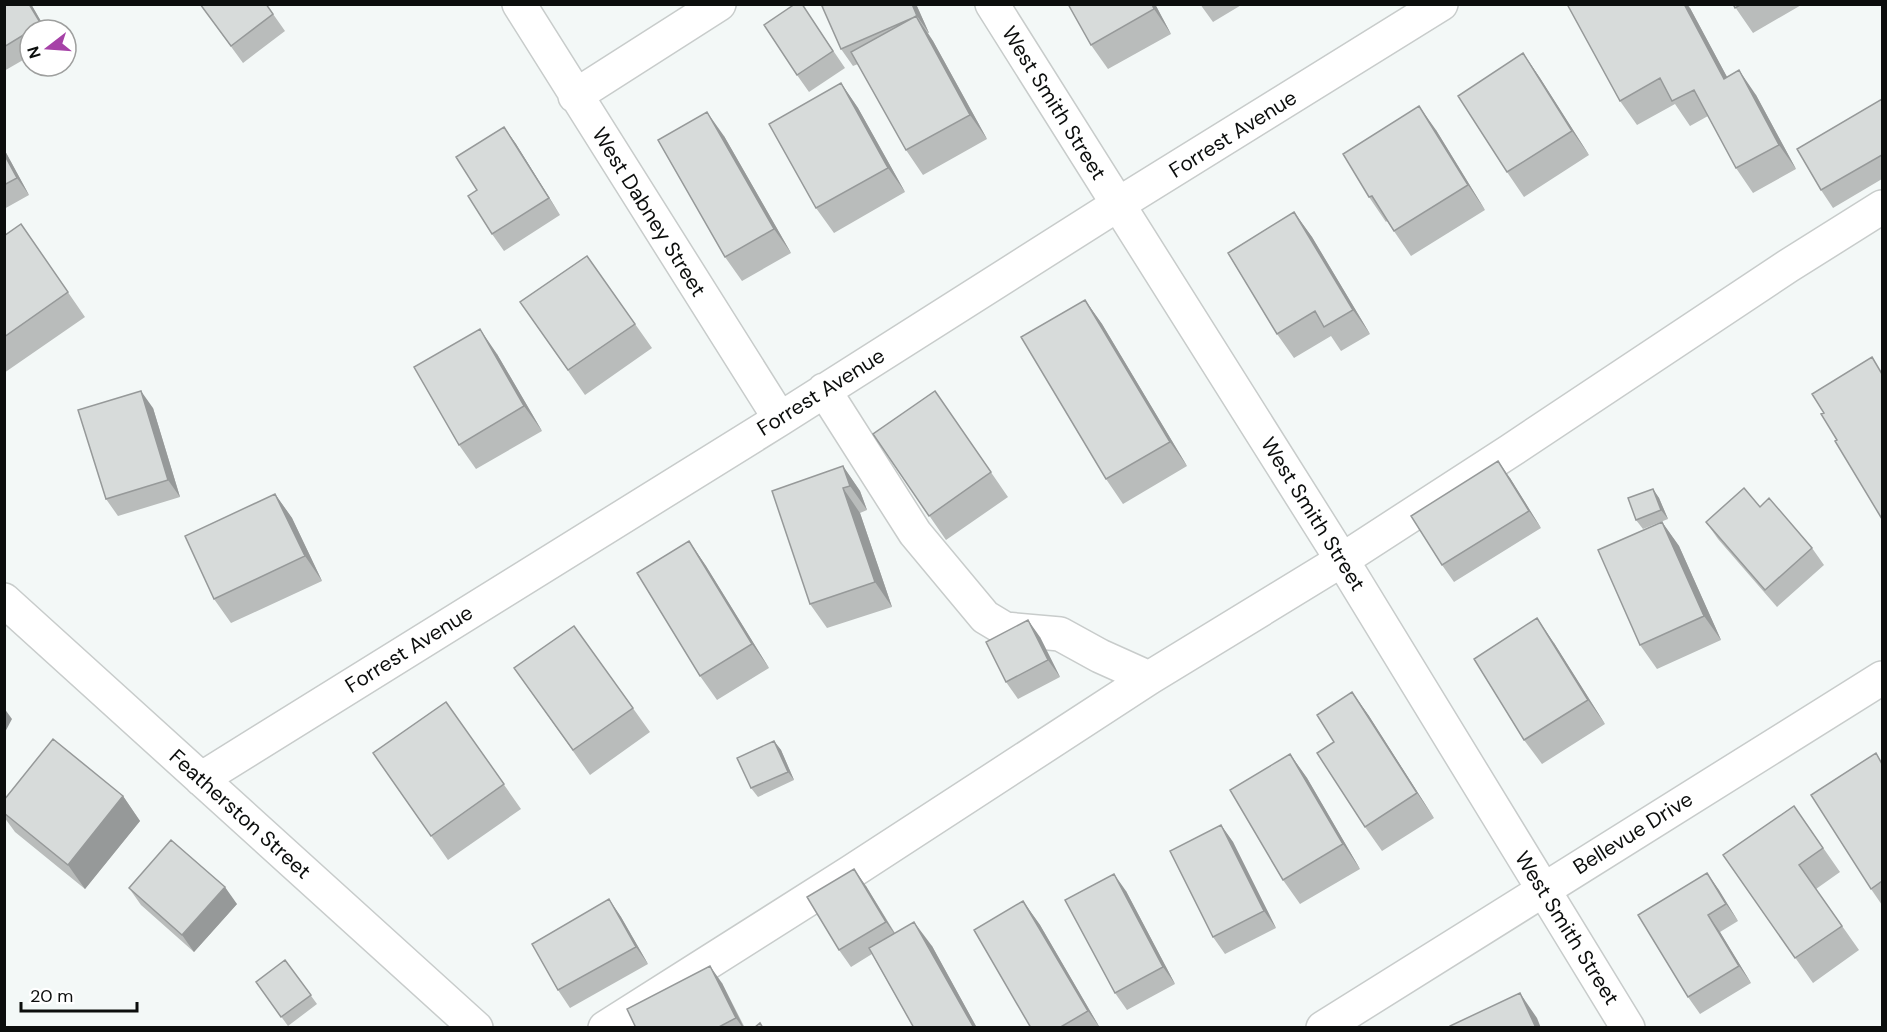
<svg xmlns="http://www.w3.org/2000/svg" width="1887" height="1032" viewBox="0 0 1887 1032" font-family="'DM Sans',sans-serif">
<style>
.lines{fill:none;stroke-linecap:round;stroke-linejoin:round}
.minor-casing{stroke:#c8cccb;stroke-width:36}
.minor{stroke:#fff;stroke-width:33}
.wall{fill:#b9bcbb}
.shaded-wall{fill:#969999}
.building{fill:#d7dbda;stroke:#969999;stroke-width:1.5}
.labels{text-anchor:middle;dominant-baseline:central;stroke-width:5;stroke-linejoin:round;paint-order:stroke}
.street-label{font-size:21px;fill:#0c0e0d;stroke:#fff}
</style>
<rect width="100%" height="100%" fill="#f3f8f7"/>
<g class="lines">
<defs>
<path id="minor" d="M519,4L780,419
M992,4L1342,560L1628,1028
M575,96L719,4
M824,390L915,533L985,617L1005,629L1060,634L1100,656L1149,678
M4,600L476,1028
M201,779L780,419L1117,205L1441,4
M605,1028L851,872L1149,678L1342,560L1510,451L1788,266L1882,207
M1323,1028L1882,678"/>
</defs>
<use href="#minor" class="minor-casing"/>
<use href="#minor" class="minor"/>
</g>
<path class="wall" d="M4,4H31L46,30H30V56L4,71Z
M200,4H266L285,31L243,63Z
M826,4H916L929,33H928L933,41L987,139L923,175L906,150L858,64L853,66L841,49Z
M1155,4L1171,34L1108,69L1091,45Z
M1200,4H1243L1213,22Z
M1733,4H1803L1753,33Z
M1690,8L1727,77L1756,95L1796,169L1753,193L1736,168L1708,116L1690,126L1675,104L1637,125L1620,101Z
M811,18L845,68L809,92L797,75Z
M1523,53L1540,78L1589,155L1524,197L1507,172Z
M841,83L858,108L905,192L834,233L816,208Z
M1882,99V179L1833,208L1821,190Z
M504,127L516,144L560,215L504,251L492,234L477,190Z
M1436,130L1485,210L1411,256L1387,221L1386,222L1369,197Z
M724,136L791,253L742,281L725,257Z
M4,149L29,195L4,209Z
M1294,212L1312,237L1370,334L1341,351L1331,336L1294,358L1277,334Z
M21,224L85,317L4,373V236Z
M587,256L652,348L585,395L520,302Z
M1085,300L1102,324L1187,466L1123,504L1106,479Z
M497,354L542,431L476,469L459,445Z
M935,391L1008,497L946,540L873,434Z
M153,408L180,497L118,516L106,499Z
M843,466L860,491L867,510L860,513L892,607L827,628L810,604Z
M1510,478L1541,528L1454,582L1442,565Z
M1653,489L1659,498L1668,519L1643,529L1636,520Z
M275,494L292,518L322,581L231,623L214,599Z
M1760,507L1812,548L1824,565L1777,607L1718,539L1706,522Z
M1662,522L1679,546L1721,640L1657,669L1640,645Z
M689,541L706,566L769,668L717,700L700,676Z
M574,626L650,732L590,775L514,668Z
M1040,637L1060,677L1018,699L1006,682Z
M1554,643L1605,724L1542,764L1524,740Z
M1352,692L1369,716L1434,818L1382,851L1365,827L1334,742Z
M446,702L521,809L448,860L373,753Z
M774,741L781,750L794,780L758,797L751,788Z
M1876,753L1882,763V905L1871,889Z
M1290,754L1307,778L1360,869L1300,904L1283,880Z
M123,796L140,821L85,889L15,832L4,817V800Z
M1794,806L1840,872L1816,889L1859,950L1813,983L1723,855Z
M1221,825L1233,842L1276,928L1225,954L1213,937Z
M1707,873L1738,921L1720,932L1751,983L1700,1014L1688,997Z
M866,886L895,933L932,946L977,1028H914L872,954L851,967L839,950Z
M129,888L237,904L194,952L141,905Z
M1126,891L1175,984L1127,1010L1115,993Z
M609,899L621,917L648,964L570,1008L558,990Z
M1023,901L1040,925L1100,1028H1031Z
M285,960L317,1004L288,1026L256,982Z
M722,983L745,1028H636Z"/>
<path class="shaded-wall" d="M29,4H31L46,30L41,24Z
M912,4H916L929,33L917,16Z
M1152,4H1155L1171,34L1154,9Z
M1684,4H1687L1690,8L1741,103L1724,79Z
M916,16L933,41L987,139L970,115Z
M1523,53L1540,78L1589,155L1572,131Z
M1739,70L1756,95L1796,169L1779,145Z
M841,83L858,108L905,192L888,168Z
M1419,106L1436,130L1485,210L1468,185Z
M707,112L724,136L791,253L774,229Z
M504,127L516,144L560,215L549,198Z
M4,149L29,195L17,178L4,154Z
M1294,212L1312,237L1370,334L1353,310Z
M1085,300L1102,324L1187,466L1170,442Z
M480,329L497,354L542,431L524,406Z
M141,391L153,408L180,497L168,480Z
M1498,461L1510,478L1541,528L1529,511Z
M843,466L860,491L867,510L850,486Z
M843,488L860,513L892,607L875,582Z
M1653,489L1659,498L1668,519L1661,510Z
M275,494L292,518L322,581L305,556Z
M1662,522L1679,546L1721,640L1704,616Z
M689,541L706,566L769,668L752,644Z
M1537,618L1554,643L1605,724L1588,700Z
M1028,620L1040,637L1060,677L1048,660Z
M1352,692L1369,716L1434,818L1417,793Z
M4,708L12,719L4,734Z
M774,741L781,750L794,780L788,772Z
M1290,754L1307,778L1360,869L1343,844Z
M123,796L140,821L85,889L68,865Z
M1221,825L1233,842L1276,928L1264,911Z
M854,869L866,886L898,939L886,922Z
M1707,873L1719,890L1738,921L1726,904Z
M1114,874L1126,891L1175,984L1163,967Z
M225,887L237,904L194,952L182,935Z
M609,899L621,917L648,964L636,947Z
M1023,901L1040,925L1100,1028L1088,1011Z
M1708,915L1720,932L1751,983L1739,966Z
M914,922L932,946L977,1028H974Z
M710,966L722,983L744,1028H743L736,1018Z
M1520,993L1537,1018L1541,1028H1536Z"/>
<path class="building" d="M4,4H29L41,24L30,30V31L4,47Z
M200,4H266L273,14L231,46Z
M795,4H802L833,51L797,75L764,25Z
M826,4H912L917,16L841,49L822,6Z
M1068,4H1152L1154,9L1091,45Z
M1567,4H1684L1724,79L1739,70L1779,145L1736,168L1694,90L1672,101L1660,78L1620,101Z
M1733,4H1742L1735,8Z
M916,16L970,115L906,150L851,52Z
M1523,53L1572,131L1507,172L1458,96Z
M841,83L888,168L816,208L769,124Z
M1882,99V155L1821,190L1797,149Z
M1419,106L1468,185L1394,231L1372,196L1369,197L1343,154Z
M707,112L774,229L725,257L658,140Z
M504,127L549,198L492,234L468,196L477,190L456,157Z
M4,154L17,178L4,185Z
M1294,212L1353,310L1324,327L1315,311L1277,334L1228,253Z
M21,224L68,292L4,337V236Z
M587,256L635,324L568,370L520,302Z
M1085,300L1170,442L1106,479L1021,337Z
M480,329L524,406L459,445L414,367Z
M1872,357L1882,374V519L1835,441L1837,440L1821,414L1824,413L1812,394Z
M141,391L168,480L106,499L78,410Z
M935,391L991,472L929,516L873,434Z
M1498,461L1529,511L1442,565L1411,516Z
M843,466L850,486L843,488L875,582L810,604L772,491Z
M1744,488L1760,507L1769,498L1812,548L1765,590L1706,522Z
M1653,489L1661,510L1636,520L1628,498Z
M275,494L305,556L214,599L185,536Z
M1662,522L1704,616L1640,645L1598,550Z
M689,541L752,644L700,676L637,573Z
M1537,618L1588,700L1524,740L1474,659Z
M1028,620L1048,660L1006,682L986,642Z
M574,626L633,708L573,750L514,668Z
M1352,692L1417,793L1365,827L1317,753L1334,742L1317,715Z
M446,702L504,784L431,836L373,753Z
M53,739L123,796L68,865L4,813V800Z
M774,741L788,772L751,788L737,758Z
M1876,753L1882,764V881L1871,889L1811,795Z
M1290,754L1343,844L1283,880L1230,790Z
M1794,806L1823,848L1799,865L1842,926L1795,958L1723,855Z
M1221,825L1264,911L1213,937L1170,851Z
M171,840L225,887L182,935L129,888Z
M854,869L886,922L839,950L807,897Z
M1707,873L1726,904L1708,915L1739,966L1688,997L1638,915Z
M1114,874L1163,967L1115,993L1065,900Z
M609,899L636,947L558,990L532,944Z
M1023,901L1088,1011L1059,1028H1031L974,930Z
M914,922L974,1028H914L869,948Z
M285,960L311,995L281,1017L256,982Z
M710,966L736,1018L717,1028H636L627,1009Z
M1520,993L1536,1028H1450V1026Z
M760,1023L763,1028H754Z"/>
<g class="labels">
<g class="street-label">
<text transform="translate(1054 103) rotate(58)">West Smith Street</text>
<text transform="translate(1233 134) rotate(-32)">Forrest Avenue</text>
<text transform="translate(649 212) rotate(58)">West Dabney Street</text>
<text transform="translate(821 392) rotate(-32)">Forrest Avenue</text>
<text transform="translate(1313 514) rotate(58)">West Smith Street</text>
<text transform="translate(409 649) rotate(-32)">Forrest Avenue</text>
<text transform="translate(240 814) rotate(42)">Featherston Street</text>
<text transform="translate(1633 833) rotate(-32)">Bellevue Drive</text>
<text transform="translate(1567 928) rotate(58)">West Smith Street</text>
</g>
</g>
<rect width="1887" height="1032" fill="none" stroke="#0c0e0d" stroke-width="12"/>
<g transform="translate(48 48) rotate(253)"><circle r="28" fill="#ffffff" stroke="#9e9f9e" stroke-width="1.5"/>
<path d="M0-4.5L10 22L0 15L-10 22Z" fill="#a642a7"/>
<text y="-9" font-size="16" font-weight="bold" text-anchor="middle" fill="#0c0e0d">N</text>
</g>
<path d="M21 1002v9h116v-9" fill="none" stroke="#0c0e0d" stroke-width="3"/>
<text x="30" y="1002" font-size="18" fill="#0c0e0d" stroke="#ffffff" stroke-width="4.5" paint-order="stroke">20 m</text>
</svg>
